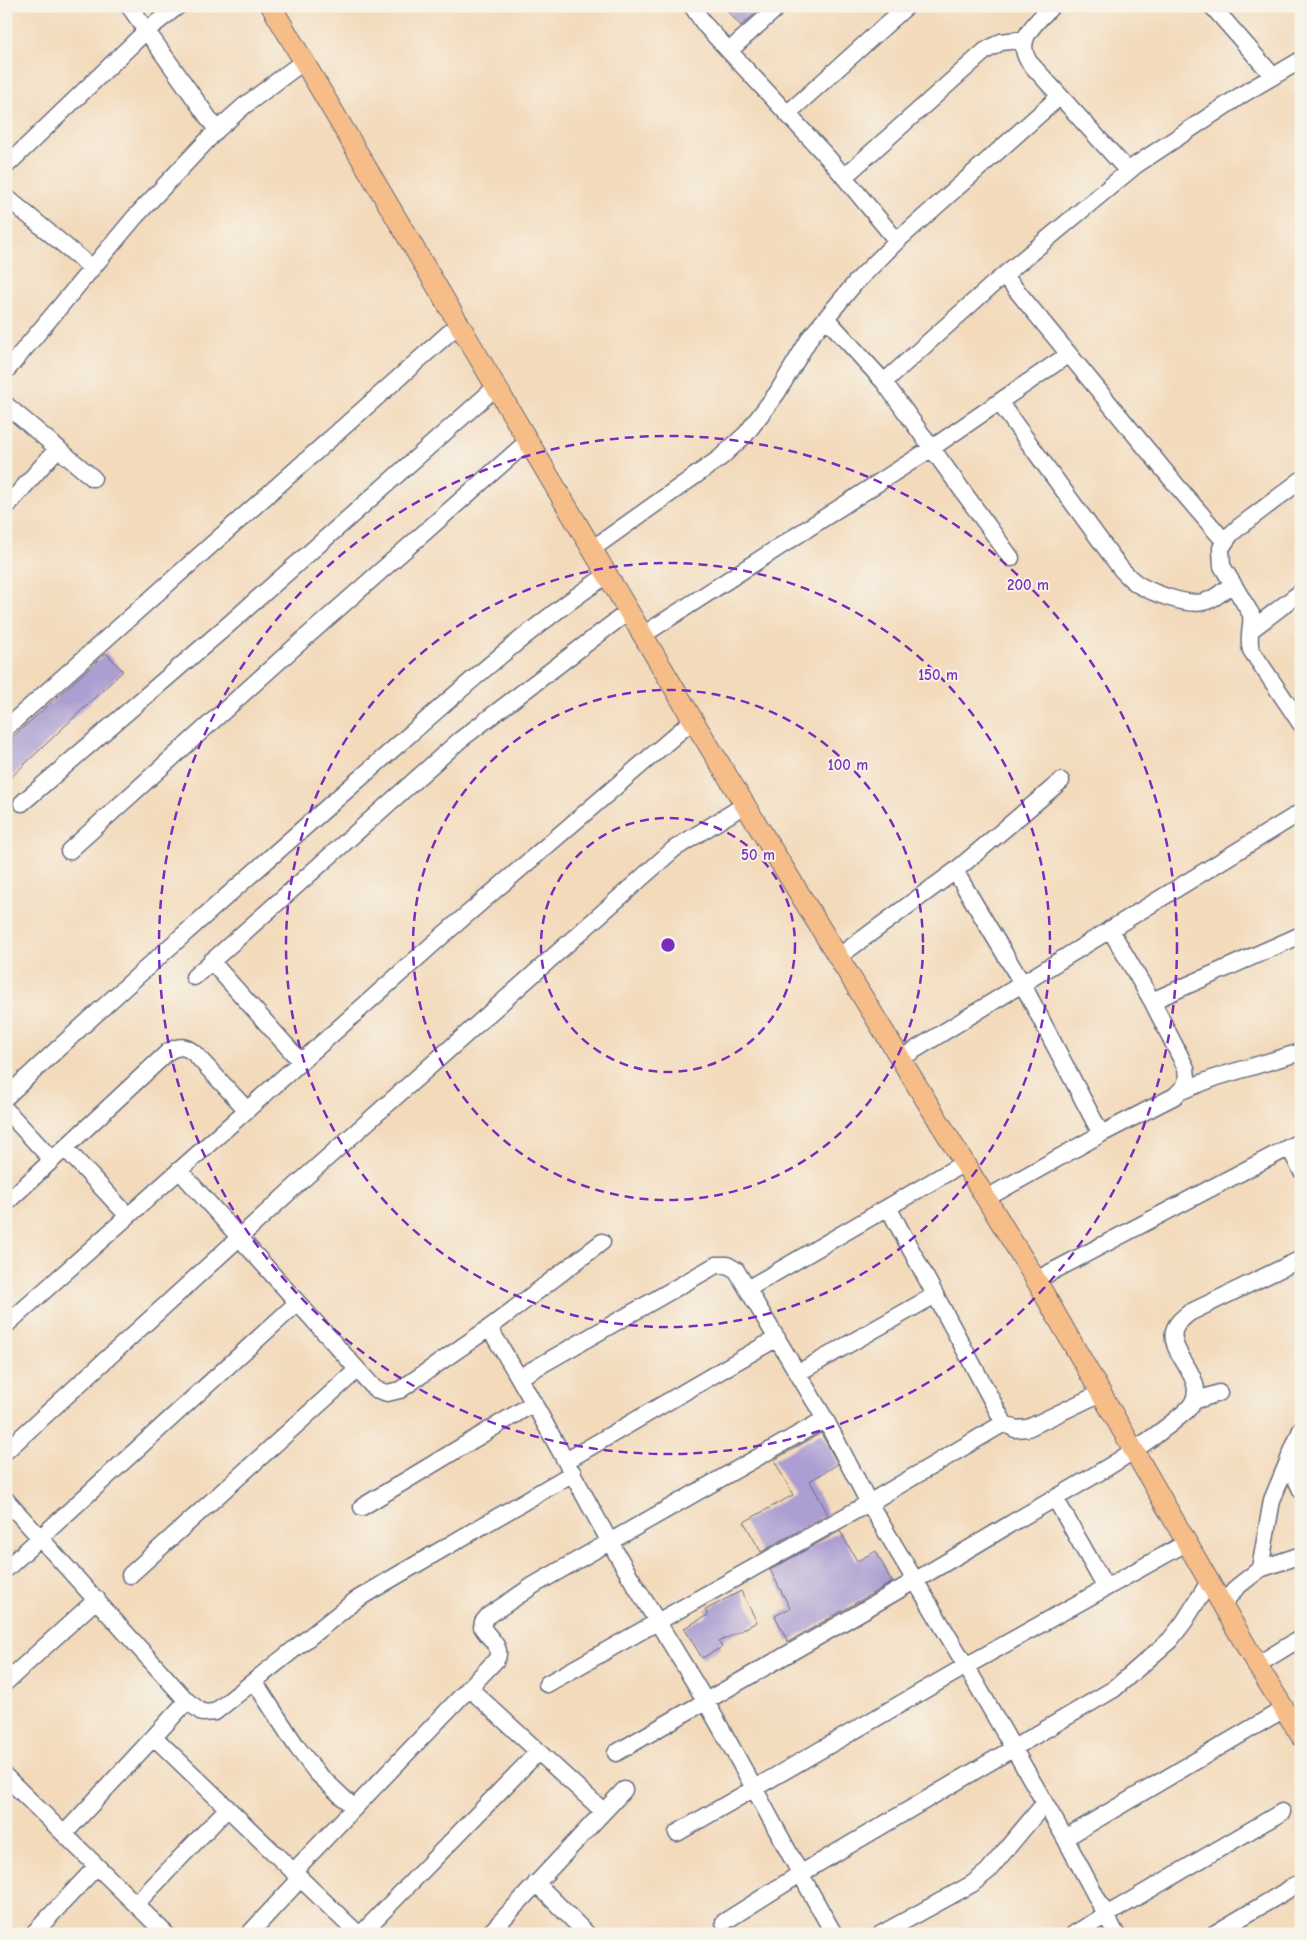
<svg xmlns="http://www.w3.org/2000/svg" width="1307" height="1940" viewBox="0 0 1307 1940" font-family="'Comic Neue',sans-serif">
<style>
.building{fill:#ac9ed2}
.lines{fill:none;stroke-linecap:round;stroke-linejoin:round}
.minor-casing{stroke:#676b7f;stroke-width:19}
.major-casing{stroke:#676b7f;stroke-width:22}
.minor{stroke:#fff;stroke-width:16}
.major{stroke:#f7bd88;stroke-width:20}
.ring{fill:none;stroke:#7b2cbf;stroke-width:2.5;stroke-dasharray:9 6}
.centre{fill:#7b2cbf;stroke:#f7f3e8;stroke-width:2.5}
.ring-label{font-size:15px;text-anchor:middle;font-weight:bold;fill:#7b2cbf;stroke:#f7f3e8;stroke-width:4;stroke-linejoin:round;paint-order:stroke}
</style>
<rect width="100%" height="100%" fill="#f7f3e8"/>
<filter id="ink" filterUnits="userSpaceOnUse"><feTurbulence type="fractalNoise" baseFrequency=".02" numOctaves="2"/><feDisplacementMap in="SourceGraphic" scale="10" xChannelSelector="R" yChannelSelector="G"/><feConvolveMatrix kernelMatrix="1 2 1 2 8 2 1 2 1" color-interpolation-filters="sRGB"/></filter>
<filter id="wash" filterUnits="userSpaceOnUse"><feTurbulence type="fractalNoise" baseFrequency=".0096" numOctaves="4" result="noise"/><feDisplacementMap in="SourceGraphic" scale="20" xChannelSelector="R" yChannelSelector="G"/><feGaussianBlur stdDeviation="1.12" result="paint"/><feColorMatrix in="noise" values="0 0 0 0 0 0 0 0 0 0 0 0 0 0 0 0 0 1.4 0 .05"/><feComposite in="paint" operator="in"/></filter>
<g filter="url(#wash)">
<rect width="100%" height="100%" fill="#f3dabb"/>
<g id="blocks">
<path class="building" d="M723,6H764L741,26Z
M106,653L123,671L6,782V743Z
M821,1433L838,1464L810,1481L828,1514L761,1552L744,1522L793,1495L774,1460Z
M840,1531L857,1561L876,1551L892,1582L788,1642L775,1616L790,1608L770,1570Z
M741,1591L757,1622L719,1642L722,1647L702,1658L684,1628L708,1615L705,1610Z"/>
</g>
</g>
<g filter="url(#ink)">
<use href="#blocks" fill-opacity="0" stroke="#676b7f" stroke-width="1"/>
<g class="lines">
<defs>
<path id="minor" d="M129,6L217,130
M692,6L705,25L830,160L897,241
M1052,6C1036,23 1014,39 1029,62L1128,171
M1212,6L1273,76
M729,51L779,6
M787,114L907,6
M6,166L146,31L178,6
M844,177L985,51L1001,42L1025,39
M6,197L92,268
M1004,275L1177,486L1225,542
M826,318L884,382L1011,558
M6,371L135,217L217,130L244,106L304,61
M884,382L991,286L1136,165L1243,94L1301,60
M999,402L1121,569C1127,575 1132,581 1139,585C1153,593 1187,606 1203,602C1214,600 1224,590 1233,584
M6,405L93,478
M1301,480L1239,527L1230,535L1221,548L1222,566L1251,614C1253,626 1247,638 1251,650L1301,724
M6,507L58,448
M592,549L720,458L746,434L777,393L811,336L856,282L897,241L1060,96
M1251,630L1301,592
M643,635L932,448L1069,354
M6,728L459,324
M22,803L228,625L496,387
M69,851L288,653L528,441
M955,871L1022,983L1101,1134
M838,957L955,871L1061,781
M211,961L301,1062
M194,977L460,740L629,611
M1152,1001L1301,935
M900,1059L1301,812
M1181,1091L1217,1077L1301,1052
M6,1097C121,989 239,885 357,781C438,710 518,635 607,575
M6,1110L52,1160
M1289,1147L1301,1170
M65,1148L128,1216
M179,1170L375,1389L387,1393L400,1390L489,1328L602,1242
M985,1199L1101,1134L1175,1096L1185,1086L1187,1078L1186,1068L1152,1001L1110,929
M6,1203L169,1051C180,1045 186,1046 195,1054L247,1110
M888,1207L1004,1423L1015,1429L1028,1428L1101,1393
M1036,1280L1301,1141
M749,1288L964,1163
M6,1325L442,936L693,720
M489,1328C533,1397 570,1471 610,1542C640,1596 675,1648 706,1702C750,1778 790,1857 834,1934
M798,1373L935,1295
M520,1377L716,1265H727L736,1270L825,1419L869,1503L966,1666L1065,1838L1116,1934
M1194,1401L1219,1393
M6,1451L300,1182L674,849L746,804
M566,1461L777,1338
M1288,1462L1301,1490
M1055,1498L1106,1588
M6,1500L187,1701L203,1713L215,1712L356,1600L386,1582L573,1473
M362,1507L534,1403
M6,1569L297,1303
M1260,1569L1272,1500L1301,1430
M130,1575L357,1370
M1223,1604L1237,1587L1260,1569L1301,1555
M1257,1665L1301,1638
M254,1681L297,1747L317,1773L354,1808
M6,1682L97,1599
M547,1684L869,1503L1004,1423
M469,1688L603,1811
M154,1737L358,1934
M616,1753C746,1677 878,1604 1007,1526C1066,1491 1133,1457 1185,1412C1217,1384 1168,1357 1174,1331C1176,1323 1183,1318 1189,1313L1301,1259
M6,1777L166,1934
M677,1833L966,1666L1186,1543
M64,1834L187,1701
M1065,1838L1284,1709
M294,1871L496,1660C504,1647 488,1638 482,1627L483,1622L488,1616L534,1585L825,1419
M536,1883L587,1934
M136,1904L228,1808
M724,1922L800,1874L1114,1689L1170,1640L1184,1622L1209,1582
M33,1934L97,1866
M249,1934L301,1878
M361,1934L538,1752
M489,1934L624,1790
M881,1934L972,1884L988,1871L1044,1804
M1074,1934L1282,1812
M1214,1934L1301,1882"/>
<path id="major" d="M271,6L693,720L1036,1280L1257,1665L1301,1736"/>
</defs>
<use href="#minor" class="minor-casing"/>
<use href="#major" class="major-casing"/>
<use href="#minor" class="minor"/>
<use href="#major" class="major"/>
</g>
</g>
<g class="ring">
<circle cx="668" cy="945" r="127"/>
<circle cx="668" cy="945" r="255"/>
<circle cx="668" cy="945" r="382"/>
<circle cx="668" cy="945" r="509"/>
</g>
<circle cx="668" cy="945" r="8" class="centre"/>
<g class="ring-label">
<text x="1028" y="590">200 m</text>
<text x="938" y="680">150 m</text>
<text x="848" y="770">100 m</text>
<text x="758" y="860">50 m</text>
</g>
<rect width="1307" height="1940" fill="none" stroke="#f7f3e8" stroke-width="25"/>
</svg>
